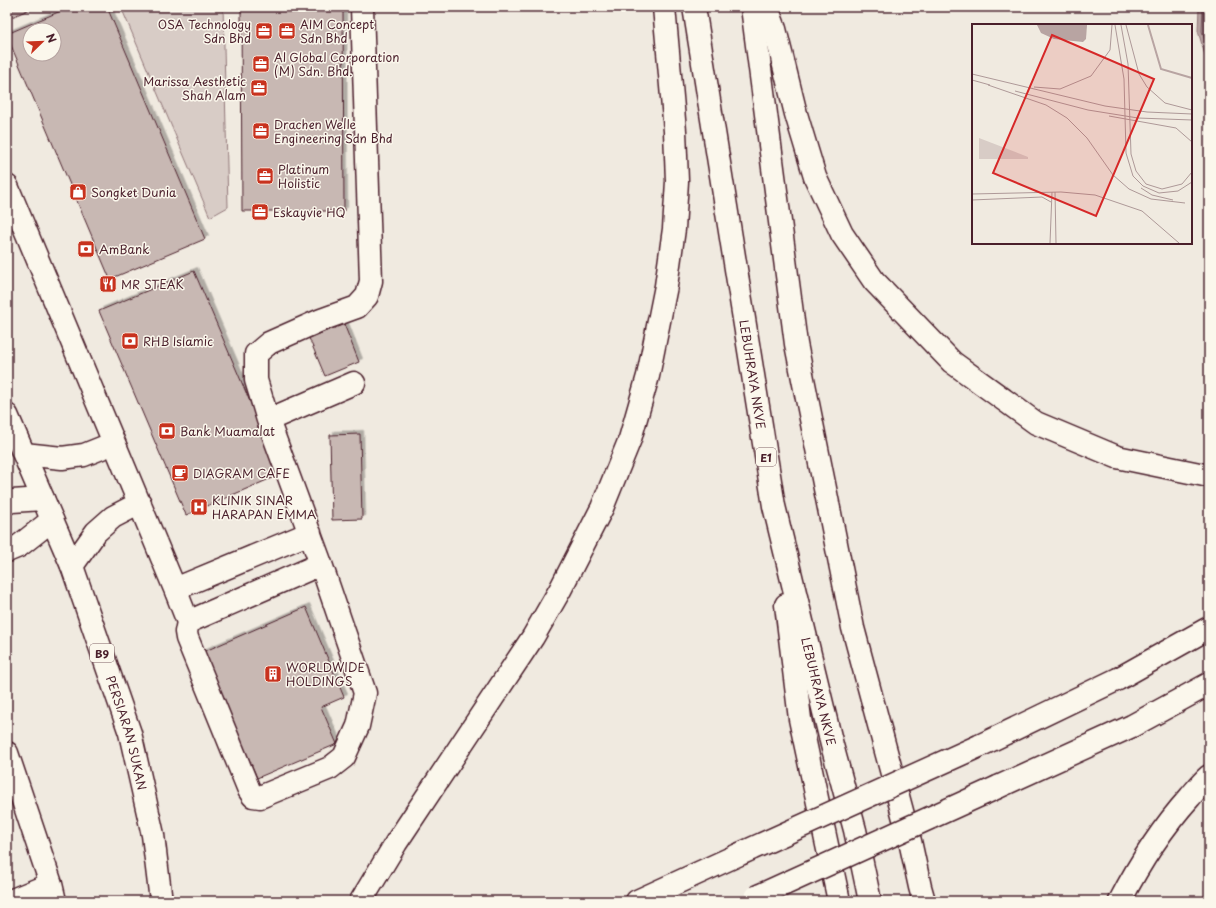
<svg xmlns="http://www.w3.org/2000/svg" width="1216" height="908" viewBox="0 0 1216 908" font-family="'Playpen Sans',sans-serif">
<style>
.green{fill:#d8ccc6;stroke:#917678}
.water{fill:#b8a4a2;stroke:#8c6f72}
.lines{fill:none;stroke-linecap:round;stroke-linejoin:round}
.shore{stroke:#76545b;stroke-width:1}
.building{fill:#c8b8b3;stroke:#4a1f2b;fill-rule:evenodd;filter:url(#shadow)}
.minor-casing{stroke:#4a1f2b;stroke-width:25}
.major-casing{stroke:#4a1f2b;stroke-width:25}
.highway-casing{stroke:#4a1f2b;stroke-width:25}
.minor{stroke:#fbf7ec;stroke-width:22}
.major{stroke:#fbf7ec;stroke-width:22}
.highway{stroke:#fbf7ec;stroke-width:22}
.highway-bridge-casing{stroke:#4a1f2b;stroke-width:25;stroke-linecap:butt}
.highway-bridge{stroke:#fbf7ec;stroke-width:22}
.labels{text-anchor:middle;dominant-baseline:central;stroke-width:3;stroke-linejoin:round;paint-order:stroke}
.shield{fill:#fbf7ec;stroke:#7f6065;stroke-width:1}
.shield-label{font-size:11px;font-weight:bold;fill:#4a1f2b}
.poi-label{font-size:12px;fill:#4a1f2b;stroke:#fbf7ec;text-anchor:start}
.street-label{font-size:12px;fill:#4a1f2b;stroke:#fbf7ec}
.inset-river{fill:none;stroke:#b8a4a2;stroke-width:2}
.inset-road{fill:none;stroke:#ae9998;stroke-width:1}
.view{fill:#d62828;fill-opacity:0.15;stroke:#d62828;stroke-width:2}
.inset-edge{fill:none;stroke:#4a1f2b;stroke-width:2}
</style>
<defs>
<filter id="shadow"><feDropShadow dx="3.5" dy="-3.5" stdDeviation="0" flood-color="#0004"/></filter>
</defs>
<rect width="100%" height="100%" fill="#f0eae0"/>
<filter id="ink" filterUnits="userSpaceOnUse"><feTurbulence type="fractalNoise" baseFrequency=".025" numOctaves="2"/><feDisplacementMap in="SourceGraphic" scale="8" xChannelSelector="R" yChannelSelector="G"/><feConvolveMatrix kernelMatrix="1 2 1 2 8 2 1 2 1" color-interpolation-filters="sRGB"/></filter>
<g filter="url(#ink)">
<path class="green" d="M121,7H223L228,207L210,217Z"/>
<path class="water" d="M1199,7H1209V69L1198,31Z"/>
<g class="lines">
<path class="shore" d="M1203,7L1202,31L1209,55"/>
</g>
<path class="building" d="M7,7H35L7,19Z
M70,7H107L205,239L110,279L7,36V34ZM30,30H54V54H30Z
M241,7H343L344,211H242Z
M194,271L281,474L186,515L99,311Z
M344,324L359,362L325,376L309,338Z
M360,434L362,519L332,520L330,435Z
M306,607L344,697L321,707L337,744L257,778L203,652Z"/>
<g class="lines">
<defs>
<path id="minor" d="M7,186L175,589L310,533
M268,420L354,383
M24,454L62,458L84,455L114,443
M7,503L12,501L43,499
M7,551L19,546L52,520
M72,566L96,532L113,517L140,503
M175,589L188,622L186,632L187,638L249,790L253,796L260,797L330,768L344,757L358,726L365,693L321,564L268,420L256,380V354L269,343L321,320L357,307L367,296L371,281L362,7
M188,622L321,564
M7,753L51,884L55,901
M10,901L51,884"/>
<g id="major">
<path id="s1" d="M7,415L72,566L130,733L153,835L161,901"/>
</g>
<g id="highway">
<path id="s2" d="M694,7L774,506L832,745L855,830L870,901"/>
<path d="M752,7L796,344L853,628L910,841L920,887L924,901"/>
<path d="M767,7L775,29L796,114L815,177L842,234L874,281L952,362L1036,423L1117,457L1209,476"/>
<path d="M786,605L800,719L839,901"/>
<path d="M979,746L1118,679L1209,628"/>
<path d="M998,787L1132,726L1209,684"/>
<path d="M361,901L396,843L533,637L560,590L602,508L630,439L648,376L666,286L674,229L677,181L675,131L664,7"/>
<path d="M637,901L740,854"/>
<path d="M1120,901C1139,864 1162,828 1190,797C1196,790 1202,782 1209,776"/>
</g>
</defs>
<use href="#minor" class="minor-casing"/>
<use href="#major" class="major-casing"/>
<use href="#highway" class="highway-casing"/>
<use href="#minor" class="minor"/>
<use href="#major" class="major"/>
<use href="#highway" class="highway"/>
<defs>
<path id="highway-bridge" d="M740,854L979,746
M756,897L998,787"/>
</defs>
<use href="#highway-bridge" class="highway-bridge-casing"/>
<use href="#highway-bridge" class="highway-bridge"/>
</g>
</g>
<defs>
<symbol id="office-square" viewBox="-11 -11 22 22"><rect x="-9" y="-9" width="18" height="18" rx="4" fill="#c8321e" stroke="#fbf7ec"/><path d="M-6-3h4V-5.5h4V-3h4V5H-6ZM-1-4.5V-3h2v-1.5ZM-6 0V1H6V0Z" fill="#fff"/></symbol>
<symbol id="shop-square" viewBox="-11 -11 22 22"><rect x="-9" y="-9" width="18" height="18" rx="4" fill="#c8321e" stroke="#fbf7ec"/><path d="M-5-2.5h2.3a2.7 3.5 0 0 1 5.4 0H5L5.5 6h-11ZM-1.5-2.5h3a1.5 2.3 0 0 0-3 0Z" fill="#fff"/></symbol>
<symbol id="bank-square" viewBox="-11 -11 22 22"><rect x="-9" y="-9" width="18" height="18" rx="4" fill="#c8321e" stroke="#fbf7ec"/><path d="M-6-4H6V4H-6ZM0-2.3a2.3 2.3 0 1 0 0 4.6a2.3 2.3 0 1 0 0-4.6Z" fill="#fff"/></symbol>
<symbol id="restaurant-square" viewBox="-11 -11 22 22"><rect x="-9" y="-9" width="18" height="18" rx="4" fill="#c8321e" stroke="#fbf7ec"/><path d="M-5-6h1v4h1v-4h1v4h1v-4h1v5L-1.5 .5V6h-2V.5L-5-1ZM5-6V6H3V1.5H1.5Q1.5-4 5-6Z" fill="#fff"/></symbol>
<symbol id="cafe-square" viewBox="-11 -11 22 22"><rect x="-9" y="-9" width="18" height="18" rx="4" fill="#c8321e" stroke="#fbf7ec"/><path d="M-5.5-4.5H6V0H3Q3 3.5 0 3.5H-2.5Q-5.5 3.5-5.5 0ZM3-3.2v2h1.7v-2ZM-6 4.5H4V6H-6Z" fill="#fff"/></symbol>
<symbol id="hospital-square" viewBox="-11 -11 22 22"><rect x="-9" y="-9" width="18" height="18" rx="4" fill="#c8321e" stroke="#fbf7ec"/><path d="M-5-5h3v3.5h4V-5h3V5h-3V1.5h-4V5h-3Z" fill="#fff"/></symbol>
<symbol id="building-square" viewBox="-11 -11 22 22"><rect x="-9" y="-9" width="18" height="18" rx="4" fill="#c8321e" stroke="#fbf7ec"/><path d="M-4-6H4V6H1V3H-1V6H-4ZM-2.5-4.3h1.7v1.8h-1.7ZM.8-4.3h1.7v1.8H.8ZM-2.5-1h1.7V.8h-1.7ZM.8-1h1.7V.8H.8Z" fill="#fff"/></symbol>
</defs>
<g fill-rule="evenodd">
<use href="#office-square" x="254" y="21" width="20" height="20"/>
<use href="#office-square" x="277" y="21" width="20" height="20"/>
<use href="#office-square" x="251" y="54" width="20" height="20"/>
<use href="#office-square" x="249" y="78" width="20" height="20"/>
<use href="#office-square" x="251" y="121" width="20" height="20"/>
<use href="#office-square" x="255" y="166" width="20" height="20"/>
<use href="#shop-square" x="68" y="182" width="20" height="20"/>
<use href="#office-square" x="250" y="202" width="20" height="20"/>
<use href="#bank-square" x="76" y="239" width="20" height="20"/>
<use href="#restaurant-square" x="98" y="274" width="20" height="20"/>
<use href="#bank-square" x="120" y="331" width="20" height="20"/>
<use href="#bank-square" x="157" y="421" width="20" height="20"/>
<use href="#cafe-square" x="170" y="463" width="20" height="20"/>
<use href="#hospital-square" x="189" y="497" width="20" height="20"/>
<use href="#building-square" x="263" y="664" width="20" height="20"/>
</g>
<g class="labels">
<g class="shield">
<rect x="756" y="448" width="20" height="18" rx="3"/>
<rect x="90" y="644" width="24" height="18" rx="3"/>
</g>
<g class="shield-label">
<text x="766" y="457">E1</text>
<text x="102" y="653">B9</text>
</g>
<g class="poi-label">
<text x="251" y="24" text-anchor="end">OSA Technology<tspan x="251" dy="14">Sdn Bhd</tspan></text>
<text x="300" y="24">AIM Concept<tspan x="300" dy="14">Sdn Bhd</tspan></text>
<text x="274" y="57">Al Global Corporation<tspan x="274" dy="14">(M) Sdn. Bhd.</tspan></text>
<text x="246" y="81" text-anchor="end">Marissa Aesthetic<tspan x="246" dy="14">Shah Alam</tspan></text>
<text x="274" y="124">Drachen Welle<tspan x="274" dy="14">Engineering Sdn Bhd</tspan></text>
<text x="278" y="169">Platinum<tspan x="278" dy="14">Holistic</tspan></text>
<text x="91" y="192">Songket Dunia</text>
<text x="273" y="212">Eskayvie HQ</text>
<text x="99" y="249">AmBank</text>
<text x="121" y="284">MR STEAK</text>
<text x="143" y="341">RHB Islamic</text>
<text x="180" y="431">Bank Muamalat</text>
<text x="193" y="473">DIAGRAM CAFE</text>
<text x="212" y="500">KLINIK SINAR<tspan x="212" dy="14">HARAPAN EMMA</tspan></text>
<text x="286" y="667">WORLDWIDE<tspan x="286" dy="14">HOLDINGS</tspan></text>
</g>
<g class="street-label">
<text stroke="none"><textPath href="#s2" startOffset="372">LEBUHRAYA NKVE</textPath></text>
<text stroke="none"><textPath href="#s2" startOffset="696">LEBUHRAYA NKVE</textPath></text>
<text stroke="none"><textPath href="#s1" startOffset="340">PERSIARAN SUKAN</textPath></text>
</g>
</g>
<g transform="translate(972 24)">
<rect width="220" height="220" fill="#f0eae0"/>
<path d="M7,114L56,133V135H7Z" fill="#d8ccc6"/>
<path d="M65,1H115L114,15L111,18L82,15L69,9Z" fill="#b8a4a2"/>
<path class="inset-river" d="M176,1L189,45L220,54"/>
<path class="inset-road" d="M143,1L152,55L154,129L161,152L171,162L187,169L206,167L220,158M149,1L156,40L159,130L164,147L174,160L190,165L210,160L220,148M154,1L167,50L175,63L193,79L220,86M0,50L133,82L175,88L220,90M0,56L18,61M16,61L74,81L95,94L115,114L141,151L157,165L179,175L213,179M62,63L88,65L119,52L138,26L140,1M43,67L116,86L166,94L220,96M137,92L204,104L220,118M169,164L180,171L201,176M83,168L84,219M0,170L89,168L123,171L170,187L207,219M0,176L70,173L79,178M78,219L80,168"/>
<path class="view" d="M80,11L182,55L124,192L21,149Z"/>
<rect width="220" height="220" class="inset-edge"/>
</g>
<rect width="1216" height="908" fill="none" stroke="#fbf7ec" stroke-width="24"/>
<rect x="12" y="12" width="1192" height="884" fill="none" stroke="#4a1f2b" stroke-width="1.5" filter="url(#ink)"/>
<g transform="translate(42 42) rotate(67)"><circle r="19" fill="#fbf7ec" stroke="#b4a19f"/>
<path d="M0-3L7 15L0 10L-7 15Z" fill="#c8321e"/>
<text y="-6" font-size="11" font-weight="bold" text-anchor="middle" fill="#4a1f2b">N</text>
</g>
</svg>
